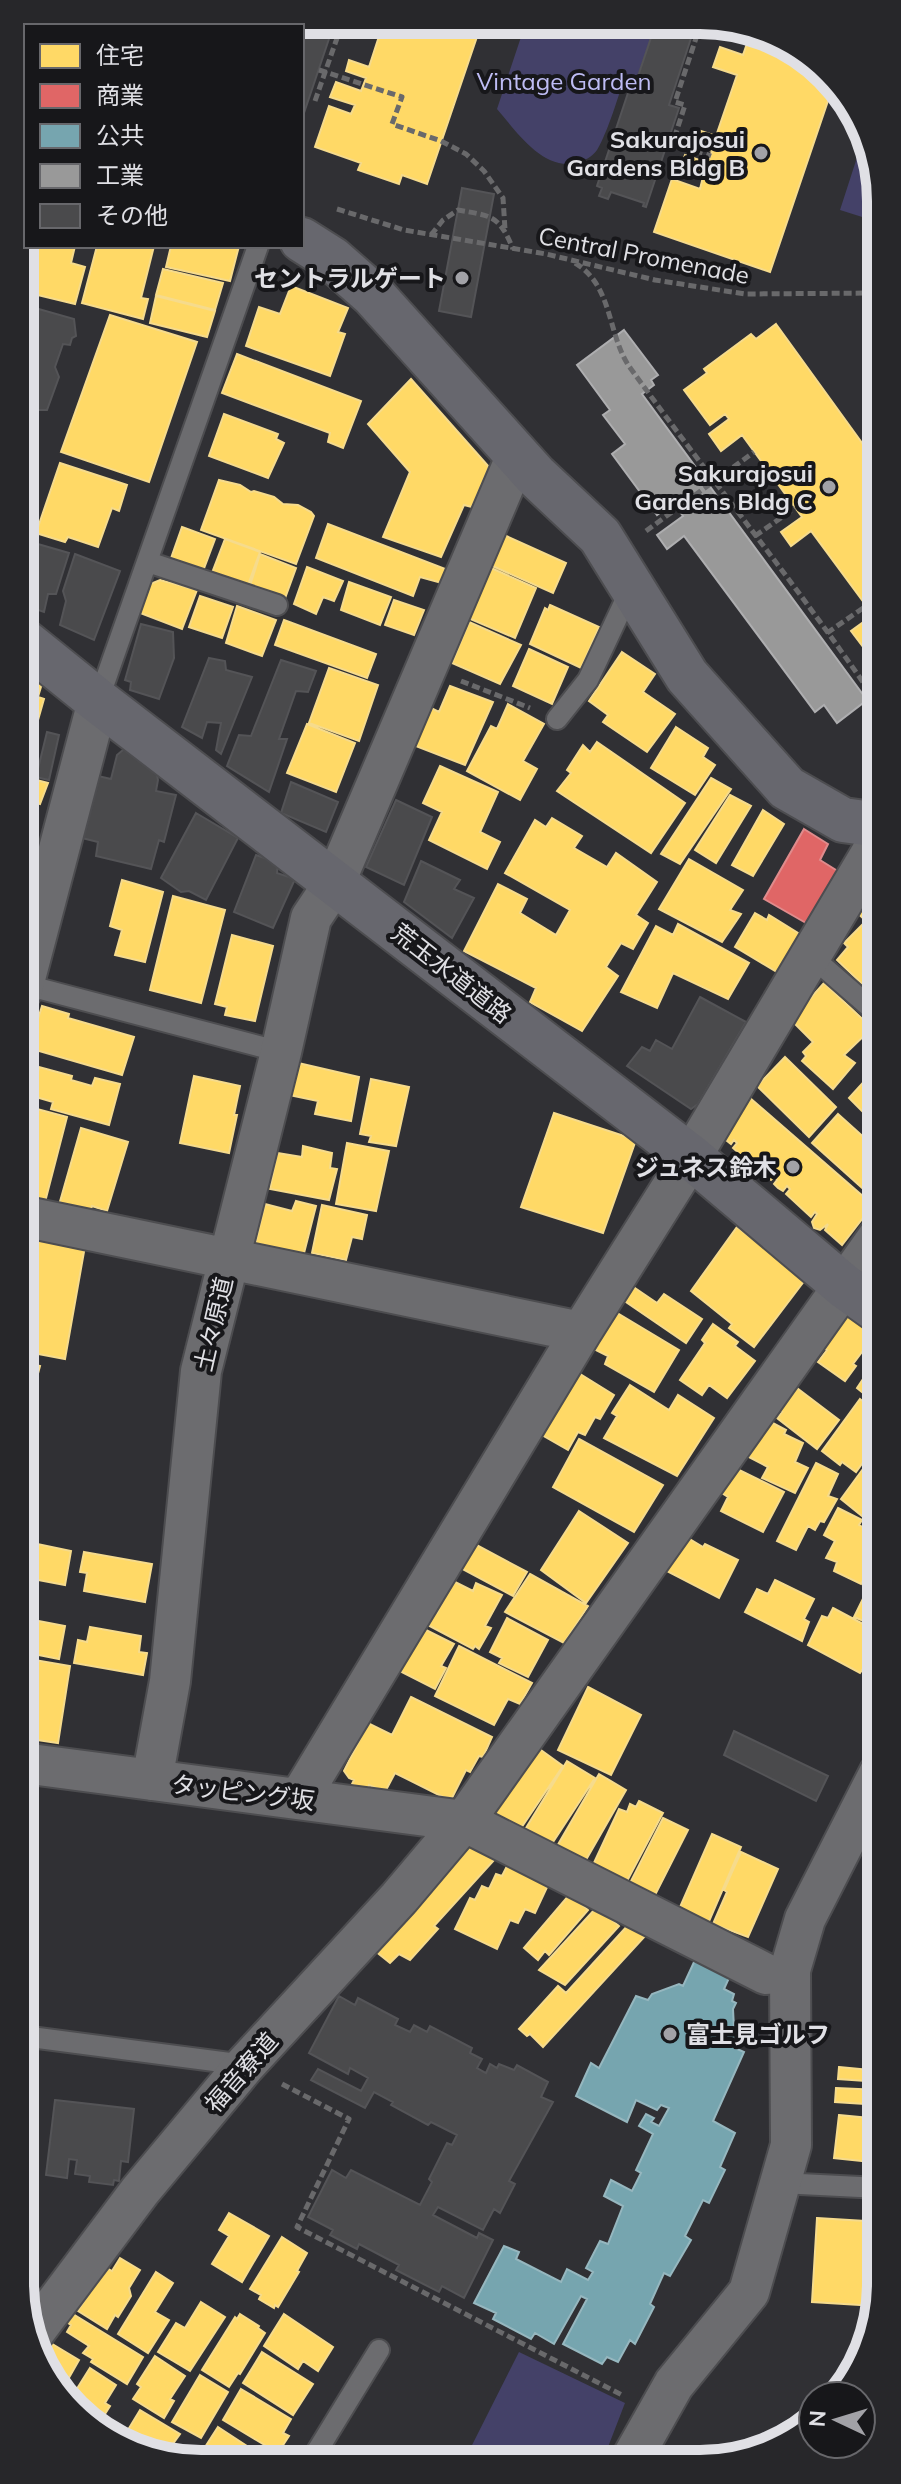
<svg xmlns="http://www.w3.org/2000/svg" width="901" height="2484" viewBox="0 0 901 2484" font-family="Mulish,'Noto Sans JP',sans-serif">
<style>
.green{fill:#444168}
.homes{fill:#ffd966;stroke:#f6db8c;stroke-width:2}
.shops{fill:#e06666;stroke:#e08b8c;stroke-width:2}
.public{fill:#76a5af;stroke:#96b7bf;stroke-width:2}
.industry{fill:#999;stroke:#aeaeb0;stroke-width:2}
.building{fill:#4a4a4c;stroke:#545457;stroke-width:2}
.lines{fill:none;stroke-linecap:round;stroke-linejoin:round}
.lane-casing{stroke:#4d4d50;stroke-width:24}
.street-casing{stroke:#4d4d50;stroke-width:44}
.secondary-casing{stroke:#4d4d50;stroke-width:48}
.path{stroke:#69696b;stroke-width:5;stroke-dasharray:8 4;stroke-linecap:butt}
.lane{stroke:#6c6c6f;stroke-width:20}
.street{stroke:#6c6c6f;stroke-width:40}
.secondary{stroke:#67676e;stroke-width:44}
.poi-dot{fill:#a2a2a7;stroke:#17171a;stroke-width:3}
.labels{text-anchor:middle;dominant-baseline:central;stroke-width:8;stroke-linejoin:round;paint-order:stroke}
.park-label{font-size:24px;fill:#bebcf4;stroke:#17171a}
.poi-label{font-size:24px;font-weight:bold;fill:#e0e0e5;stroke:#17171a;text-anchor:end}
.street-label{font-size:24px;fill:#e0e0e5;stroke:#17171a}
.rim{fill:none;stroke:#e0e0e5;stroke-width:10}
</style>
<rect width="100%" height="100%" fill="#303034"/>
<path class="green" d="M526,22L656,23L636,80L626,73C619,94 608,132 597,150C592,157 584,161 576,163C542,170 517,132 497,109Z
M863,139L877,165L878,222L840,210Z
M519,2352L625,2403L603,2460L464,2461Z"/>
<path class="homes" d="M384,21L482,22L427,184L402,175L399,184L358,170L361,163L315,147L329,106L351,114L355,105L330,97L336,82L361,91L366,78L346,71L349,60L369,67Z
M751,32L828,73L834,83L770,272L654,232L672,179L700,189L703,177L680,169L685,155L708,163L712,151L693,144L698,130L716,136L737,75L713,67L720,47L743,55Z
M25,172H26V228L20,227V188Z
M20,232L26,234V246H75L71,263L85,267L75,304L21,291Z
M97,246H154L141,298L148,299L143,319L82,303Z
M171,246H239L230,281L166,267Z
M163,269L223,283L215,310L156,295Z
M291,286L348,308L338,332L345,334L330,376L246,346L259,307L280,314Z
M156,296L215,311L207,337L150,323Z
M110,315L197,342L149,482L61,452Z
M776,324L878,465V638L864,648L851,631L873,615L811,531L791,546L781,532L802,517L742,435L721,451L709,434L729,419L725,414L710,425L684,390L707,373L704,369L751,334L756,339Z
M237,354L361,401L343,448L328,442L330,433L222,393Z
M411,379L489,467L472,507L464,505L441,557L383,537L410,472L368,424Z
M224,414L278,434L276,439L284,443L268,478L209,456Z
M60,463L127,485L119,511L112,508L98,547L68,537L65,542L36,533Z
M219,480L240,485L251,492L254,491L274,497L283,504L298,505L311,512L314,516L296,564L201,530Z
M328,524L448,570L442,583L420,577L413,596L316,558Z
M182,527L215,539L203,571L170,561Z
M504,535L566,563L553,593L490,565Z
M225,539L260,552L248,585L212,573Z
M260,554L296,568L284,601L249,589Z
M307,567L343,581L334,601L323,597L316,614L294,604Z
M489,567L536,588L515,638L468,618Z
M160,580L197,590L182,629L140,613L148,585Z
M349,582L391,597L380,625L341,610Z
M200,596L233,607L222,638L189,627Z
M394,600L424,610L414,635L385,625Z
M550,605L599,627L581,668L530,644L545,608L548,610Z
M237,606L276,620L262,656L226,643Z
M284,620L376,654L367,678L275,645Z
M469,622L521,645L500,684L452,663Z
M529,649L568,667L552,704L513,686Z
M622,652L655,674L643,692L675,714L647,752L603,722L608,715L589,701Z
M21,663L28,665L25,675L43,680L38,697L44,699L23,773L21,772Z
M329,668L378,685L359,741L309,723Z
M450,686L493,702L465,765L413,745L427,706L439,712Z
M508,704L544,724L523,761L537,769L520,800L467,771L491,726L497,729Z
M307,724L355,743L336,792L287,773Z
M676,727L708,748L703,757L715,765L695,795L651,768Z
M597,742L685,803L651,853L557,791L571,773L567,770L583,745L590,752Z
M440,766L498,792L480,832L500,842L487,869L429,840L442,812L423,803Z
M21,776L48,783L40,804L22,799L21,802Z
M711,778L731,789L680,864L661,854Z
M730,795L751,806L716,863L695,850Z
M763,810L784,824L753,876L732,865Z
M552,818L582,836L574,848L607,867L616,853L657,882L636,915L648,923L633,949L621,943L606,967L618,976L582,1031L530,1002L536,988L464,951L498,884L527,899L520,913L556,935L570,910L505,873L535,820L546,827Z
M21,835L38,842L32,859L21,855Z
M689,859L743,890L730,910L741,914L722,942L659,909Z
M122,880L163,892L145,962L115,955L122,930L110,926Z
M874,884L879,888V933L854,910Z
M173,896L225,910L201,1003L150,990Z
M755,913L767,920L769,915L803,936L780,974L735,947Z
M864,923L879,938V1000L837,960L848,947L844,943Z
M678,924L749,963L728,999L673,973L657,1008L621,992L656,926L673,935Z
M232,935L273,946L255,1021L225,1015L227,1007L215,1004Z
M824,983L872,1028L844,1055L855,1063L833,1089L802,1061L806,1056L803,1052L813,1042L791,1020Z
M42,1006L69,1014L68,1018L134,1037L122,1075L29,1048Z
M785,1057L836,1107L809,1137L757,1086Z
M294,1062L359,1077L351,1121L315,1114L318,1101L289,1095Z
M879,1065V1128L849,1098Z
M22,1067L38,1072L39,1067L72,1076L71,1080L92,1086L95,1078L120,1084L109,1125L51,1109L53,1102L22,1093Z
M194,1076L240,1086L234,1115H237L229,1153L180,1143Z
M371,1079L409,1087L396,1146L369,1142L371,1136L360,1134Z
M750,1098L873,1205L842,1245L825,1230L828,1224L820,1230L814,1228L812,1222L817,1214L815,1212L811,1217L786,1194L790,1189L787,1186L783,1191L778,1188L774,1184L777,1180L775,1176L771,1180L746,1159L750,1153L747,1152L743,1157L733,1148L737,1143L734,1140L731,1144L721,1136Z
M22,1105L67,1117L45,1202L22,1196Z
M554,1113L636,1140L603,1233L521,1207Z
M838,1114L879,1151V1184L870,1195L812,1143Z
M81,1128L128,1142L107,1211L92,1206L89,1213L59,1205Z
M347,1143L389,1151L376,1211L336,1204Z
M303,1146L332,1153L330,1168L337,1169L329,1200L270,1189L277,1153L302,1157Z
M296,1201L316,1206L303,1257L255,1245L265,1204L292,1211Z
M322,1205L367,1215L362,1239L352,1237L346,1260L312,1253Z
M737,1227L805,1280L754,1347L729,1328L732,1324L691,1291Z
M39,1238L85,1246L65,1359L22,1351V1331Z
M632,1286L657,1303L664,1294L702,1319L686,1343L623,1300Z
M847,1307L877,1332L853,1364L856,1366L845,1381L818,1362L827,1350L818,1344Z
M614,1311L679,1350L654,1392L605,1364L608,1356L592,1348Z
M713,1324L738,1342L735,1346L755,1361L727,1398L709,1385L702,1395L680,1380L705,1343L702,1340Z
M879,1355V1406L857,1388Z
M22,1362L40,1366L31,1400L22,1398Z
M577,1372L614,1395L600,1419L595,1417L585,1435L578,1432L568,1450L540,1434Z
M630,1385L669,1410L678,1395L714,1418L677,1476L604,1438L617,1416L612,1413Z
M793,1385L839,1420L817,1449L777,1418L782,1412L775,1409Z
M860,1399L879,1414V1430L877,1433L879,1440L856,1472L842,1462L840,1465L822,1451Z
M767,1420L786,1430L784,1434L803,1443L795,1462L808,1468L795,1493L762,1478L768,1467L747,1456Z
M579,1439L663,1485L634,1532L553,1487Z
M879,1447V1505L867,1520L841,1499Z
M816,1463L838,1474L828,1496L837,1499L824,1522L820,1521L815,1530L808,1526L796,1550L777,1541Z
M733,1467L784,1492L763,1532L721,1511L728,1497L720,1492Z
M838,1508L862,1520L859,1525L877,1535L868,1556L874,1559L861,1584L834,1571L837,1562L826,1558L835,1541L824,1535Z
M579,1511L628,1543L586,1603L541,1570Z
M688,1538L703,1547L705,1544L738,1560L719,1598L665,1570L676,1547L682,1550Z
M23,1541L71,1551L65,1585L22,1577Z
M469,1541L527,1572L513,1596L457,1566Z
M84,1552L152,1564L145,1602L84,1591L87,1573L80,1572Z
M880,1564V1628L854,1617Z
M530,1574L588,1606L564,1643L505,1612Z
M775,1580L814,1599L804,1619L809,1622L802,1641L745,1612L757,1589L768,1594Z
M453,1581L473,1591L476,1583L502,1595L485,1626L491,1628L479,1649L475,1646L473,1649L422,1622L427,1609L437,1613Z
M833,1608L880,1633L872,1650L876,1652L865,1672L862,1670L860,1673L808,1645L822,1616L828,1618Z
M23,1618L65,1626L59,1659L23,1652Z
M507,1618L548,1640L528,1677L499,1663L502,1658L490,1652Z
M90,1627L141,1636L139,1652L147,1653L143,1675L74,1663L78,1640L87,1642Z
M420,1627L454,1644L441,1666L446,1668L435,1689L394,1668Z
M459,1646L532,1683L520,1704L508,1699L494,1725L435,1696Z
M23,1658L70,1666L58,1743L23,1738Z
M588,1687L641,1715L611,1775L558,1750Z
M411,1697L492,1737L483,1757L479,1756L470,1772L466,1770L452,1798L443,1797L395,1773L385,1792L369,1785L368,1790L364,1791L352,1784L354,1780L349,1778L344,1771L368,1723L392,1735Z
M534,1745L563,1766L519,1831L490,1810Z
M567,1761L595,1778L551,1845L526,1828Z
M599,1774L626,1790L583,1865L556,1848Z
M639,1801L663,1813L626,1883L592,1867L619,1809L627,1812L630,1804L636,1807Z
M663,1818L688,1830L653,1899L628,1887Z
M712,1834L741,1847L707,1926L677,1914Z
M464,1840L475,1845L494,1860L434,1926L438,1929L410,1960L399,1954L390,1963L374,1950Z
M741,1852L778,1869L748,1937L713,1924L727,1892L724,1890Z
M508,1864L549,1883L535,1913L525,1909L518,1923L510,1920L497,1949L455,1929L470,1898L475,1900L482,1886L489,1889L496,1874L502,1876Z
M570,1894L588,1910L549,1955L545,1951L538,1960L524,1948Z
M597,1907L619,1926L565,1985L539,1970Z
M630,1923L645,1936L543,2047L530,2034L527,2036L519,2029L558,1986L566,1993Z
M839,2067L880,2071V2082L838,2079Z
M836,2088L880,2090V2105L835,2102Z
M839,2115L880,2119V2163L834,2158Z
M229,2213L269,2236L242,2282L212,2264L229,2236L219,2230Z
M817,2218L881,2222V2295L876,2306L812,2302Z
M282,2237L307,2253L297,2271L299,2272L278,2307L275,2305L274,2308L259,2299L261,2295L250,2289Z
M120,2258L140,2270L129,2288L131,2296L118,2317L115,2315L107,2329L78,2311L105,2267L112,2271Z
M156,2272L173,2283L155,2312L169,2320L148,2353L118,2334Z
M201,2302L225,2317L190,2371L158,2352L176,2323L185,2328Z
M73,2314L143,2357L127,2384L91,2362L93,2359L83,2353L89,2346L67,2332L71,2325L68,2323Z
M240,2314L259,2326L258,2328L265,2333L240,2374L238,2373L229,2387L202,2370L235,2317L237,2319Z
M284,2314L333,2347L318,2371L303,2361L298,2369L264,2346Z
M49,2342L79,2360L62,2390L42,2354Z
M262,2352L313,2384L293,2415L243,2383Z
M155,2356L185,2376L170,2399L174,2401L164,2418L133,2399L141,2387L137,2384Z
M90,2368L116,2385L105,2403L110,2406L98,2425L73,2411L68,2403Z
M200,2375L228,2392L201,2438L172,2422Z
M241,2389L291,2419L283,2433L289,2436L278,2453L223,2420Z
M140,2410L180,2434L162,2459L123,2438Z
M218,2427L270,2461H209L200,2455Z"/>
<path class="shops" d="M804,829L828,844L820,860L844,875L813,927L764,899Z"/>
<path class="public" d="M695,1960L729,1978L724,1989L734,1994L732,2001L736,2003L733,2009L735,2048L744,2052L713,2121L735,2133L720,2167L725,2170L709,2203L703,2200L685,2236L691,2240L670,2276L664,2273L650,2304L654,2307L635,2344L630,2340L618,2362L607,2357L602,2364L563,2344L587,2299L581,2296L554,2344L535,2333L531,2339L493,2319L496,2313L474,2303L504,2246L519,2252L516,2259L561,2282L567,2269L588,2280L593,2272L586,2268L600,2241L608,2244L623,2206L604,2196L611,2180L632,2191L641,2173L636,2170L653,2134L639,2126L646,2114L654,2118L651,2122L659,2126L669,2108L661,2105L657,2110L636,2100L627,2122L576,2096L591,2063L599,2068L636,1996L648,2000L652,1994L679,1984L683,1986Z"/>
<path class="industry" d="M624,330L658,375L651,380L654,385L642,394L867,700L837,723L824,705L815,712L684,536L667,549L657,535L683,516L673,503L657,515L612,454L625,444L603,415L610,410L577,365Z"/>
<path class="building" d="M215,20L335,21L303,116L302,26H213Z
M656,23H696L669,105L679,108L646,207L643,206L644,203L611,192L608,199L599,196L602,188L597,186L632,81L636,82Z
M462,188L494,194L471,317L439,311Z
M21,304L74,319L76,336L72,338L70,345L63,344L55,367L59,377L47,410H38L34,431L36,442L24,477H21Z
M24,540L69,553L56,594H48L44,612L21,604V550Z
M75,554L120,571L94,640L60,625L66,601L63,591Z
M141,624L173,632L174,658L159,699L130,690L131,682L125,680Z
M209,658L225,661L226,670L252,677L221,754L216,750L221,723L207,722L202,738L182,727Z
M281,660L316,671L308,692L296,691L279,739H287L269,792L227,766L239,735L251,736Z
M47,732L59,735L49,780L36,777Z
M131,749L156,769L158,780L156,791L176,795L164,842L159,840L151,869L96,856L98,842L82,838L98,776L111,779L117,755L123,750Z
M291,782L338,802L326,832L281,813Z
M396,800L432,817L404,885L366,867Z
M196,813L238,838L206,900L189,891L181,892L161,878Z
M256,855L278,863L277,873L295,879L273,928L234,912Z
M421,861L460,880L454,889L474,898L452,938L404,902Z
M700,997L746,1022L698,1104L691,1109L627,1066L642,1047L650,1051L656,1040L672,1049Z
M734,1731L828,1776L816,1801L724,1755Z
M339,1996L355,2005L358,1998L398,2019L395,2025L410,2032L414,2025L427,2032L430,2026L472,2048L470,2053L482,2059L477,2068L486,2073L490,2064L497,2068L499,2064L514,2070L517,2065L548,2082L541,2097L553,2102L509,2181L515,2184L500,2213L494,2209L483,2230L438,2207L433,2215L477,2238L479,2233L493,2240L464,2298L442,2286L439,2292L396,2270L399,2265L359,2244L357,2249L330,2235L333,2230L308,2217L332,2170L346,2178L351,2170L420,2205L432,2182L429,2179L447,2143L452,2145L457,2135L431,2122L428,2125L391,2105L393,2102L374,2092L365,2108L311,2080L318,2069L361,2091L368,2078L350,2068L348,2074L309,2053Z
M55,2100L134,2109L128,2162L121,2161L119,2181L114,2180L113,2185L89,2182L90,2176L75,2174L77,2160L69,2159L67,2178L46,2175Z"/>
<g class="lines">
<defs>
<path id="lane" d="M148,562L277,605
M98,701L258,246
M557,719L588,680L632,586
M811,956L879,1015
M22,984L281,1052
M23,2036L245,2065
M780,2183L880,2188
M311,2461L379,2350"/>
<path id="street" d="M22,990L98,701
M22,1216L581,1332
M23,1763L464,1821L766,1974
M152,1780L170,1681L201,1371L281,1052L311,918L335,882L517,455
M299,1799L581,1332L691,1157L878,842
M32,2335L140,2191L245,2065L399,1898L464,1821L879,1236
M631,2460L674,2384L749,2292L791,2145L790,1970L805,1919L880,1772"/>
<path id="secondary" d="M302,240L332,259L373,295L535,475L600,536L687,676L787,788L843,820L865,823H878
M21,639L98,701L691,1157L844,1286L879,1311"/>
</defs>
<use href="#lane" class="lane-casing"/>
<use href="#street" class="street-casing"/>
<use href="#secondary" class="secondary-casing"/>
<path class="path" d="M701,23L675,102L685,105L673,142L711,156
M734,24L741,26
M319,70L402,97L392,124L441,141L466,154L484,171L503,198L505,229
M315,101L343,21
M337,209L404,230L546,254L655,280L745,294L878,293
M431,235L443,220L458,210C492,216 499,215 513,249
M575,263C614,286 607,337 631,369C712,481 800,589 878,704
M646,531L754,452
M755,536L795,508
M827,633L866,606
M461,681L530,708
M873,1735L880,1722
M282,2084L349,2119L297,2227L622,2395"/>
<use href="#lane" class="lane"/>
<use href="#street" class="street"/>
<use href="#secondary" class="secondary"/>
</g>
<g class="poi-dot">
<circle cx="761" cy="153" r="8"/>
<circle cx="462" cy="278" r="8"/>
<circle cx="829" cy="487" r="8"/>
<circle cx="793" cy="1167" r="8"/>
<circle cx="670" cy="2034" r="8"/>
</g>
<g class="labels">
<g class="park-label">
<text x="564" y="81">Vintage Garden</text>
</g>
<g class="poi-label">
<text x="745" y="139">Sakurajosui<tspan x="745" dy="28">Gardens Bldg B</tspan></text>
<text x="446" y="278">セントラルゲート</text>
<text x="813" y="473">Sakurajosui<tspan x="813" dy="28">Gardens Bldg C</tspan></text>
<text x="777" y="1167">ジュネス鈴木</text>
<text x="686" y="2034" text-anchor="start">富士見ゴルフ</text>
</g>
<g class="street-label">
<text transform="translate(644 255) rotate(11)">Central Promenade</text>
<text transform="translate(452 973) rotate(38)">荒玉水道道路</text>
<text transform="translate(213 1324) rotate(-77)">土々原道</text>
<text transform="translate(243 1792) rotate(7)">タッピング坂</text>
<text transform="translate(241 2072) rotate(-49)">福音寮道</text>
</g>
</g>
<path d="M0 0H901V2484H0ZM201 34H700A167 167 0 0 1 867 201V2283A167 167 0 0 1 700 2450H201A167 167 0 0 1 34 2283V201A167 167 0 0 1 201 34Z" fill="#27272a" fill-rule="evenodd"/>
<path class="rim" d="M201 34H700A167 167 0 0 1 867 201V2283A167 167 0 0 1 700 2450H201A167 167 0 0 1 34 2283V201A167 167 0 0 1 201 34Z"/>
<rect x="24" y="24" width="280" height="224" fill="#17171a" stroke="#67676b" stroke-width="2"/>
<rect x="40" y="44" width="40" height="24" fill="#ffd966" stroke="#67676b" stroke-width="2"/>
<text x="96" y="64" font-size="24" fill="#e0e0e5">住宅</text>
<rect x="40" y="84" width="40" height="24" fill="#e06666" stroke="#67676b" stroke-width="2"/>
<text x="96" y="104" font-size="24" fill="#e0e0e5">商業</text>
<rect x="40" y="124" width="40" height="24" fill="#76a5af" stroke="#67676b" stroke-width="2"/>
<text x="96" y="144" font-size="24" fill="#e0e0e5">公共</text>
<rect x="40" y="164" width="40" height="24" fill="#999999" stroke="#67676b" stroke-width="2"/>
<text x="96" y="184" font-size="24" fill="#e0e0e5">工業</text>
<rect x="40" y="204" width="40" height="24" fill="#4a4a4c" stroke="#67676b" stroke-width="2"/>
<text x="96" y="224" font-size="24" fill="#e0e0e5">その他</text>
<g transform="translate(837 2420) rotate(274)"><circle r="38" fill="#17171a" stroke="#67676b" stroke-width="2"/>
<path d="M0-6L14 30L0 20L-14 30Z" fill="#a2a2a7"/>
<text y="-12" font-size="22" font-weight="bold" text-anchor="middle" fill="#e0e0e5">N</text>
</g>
</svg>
